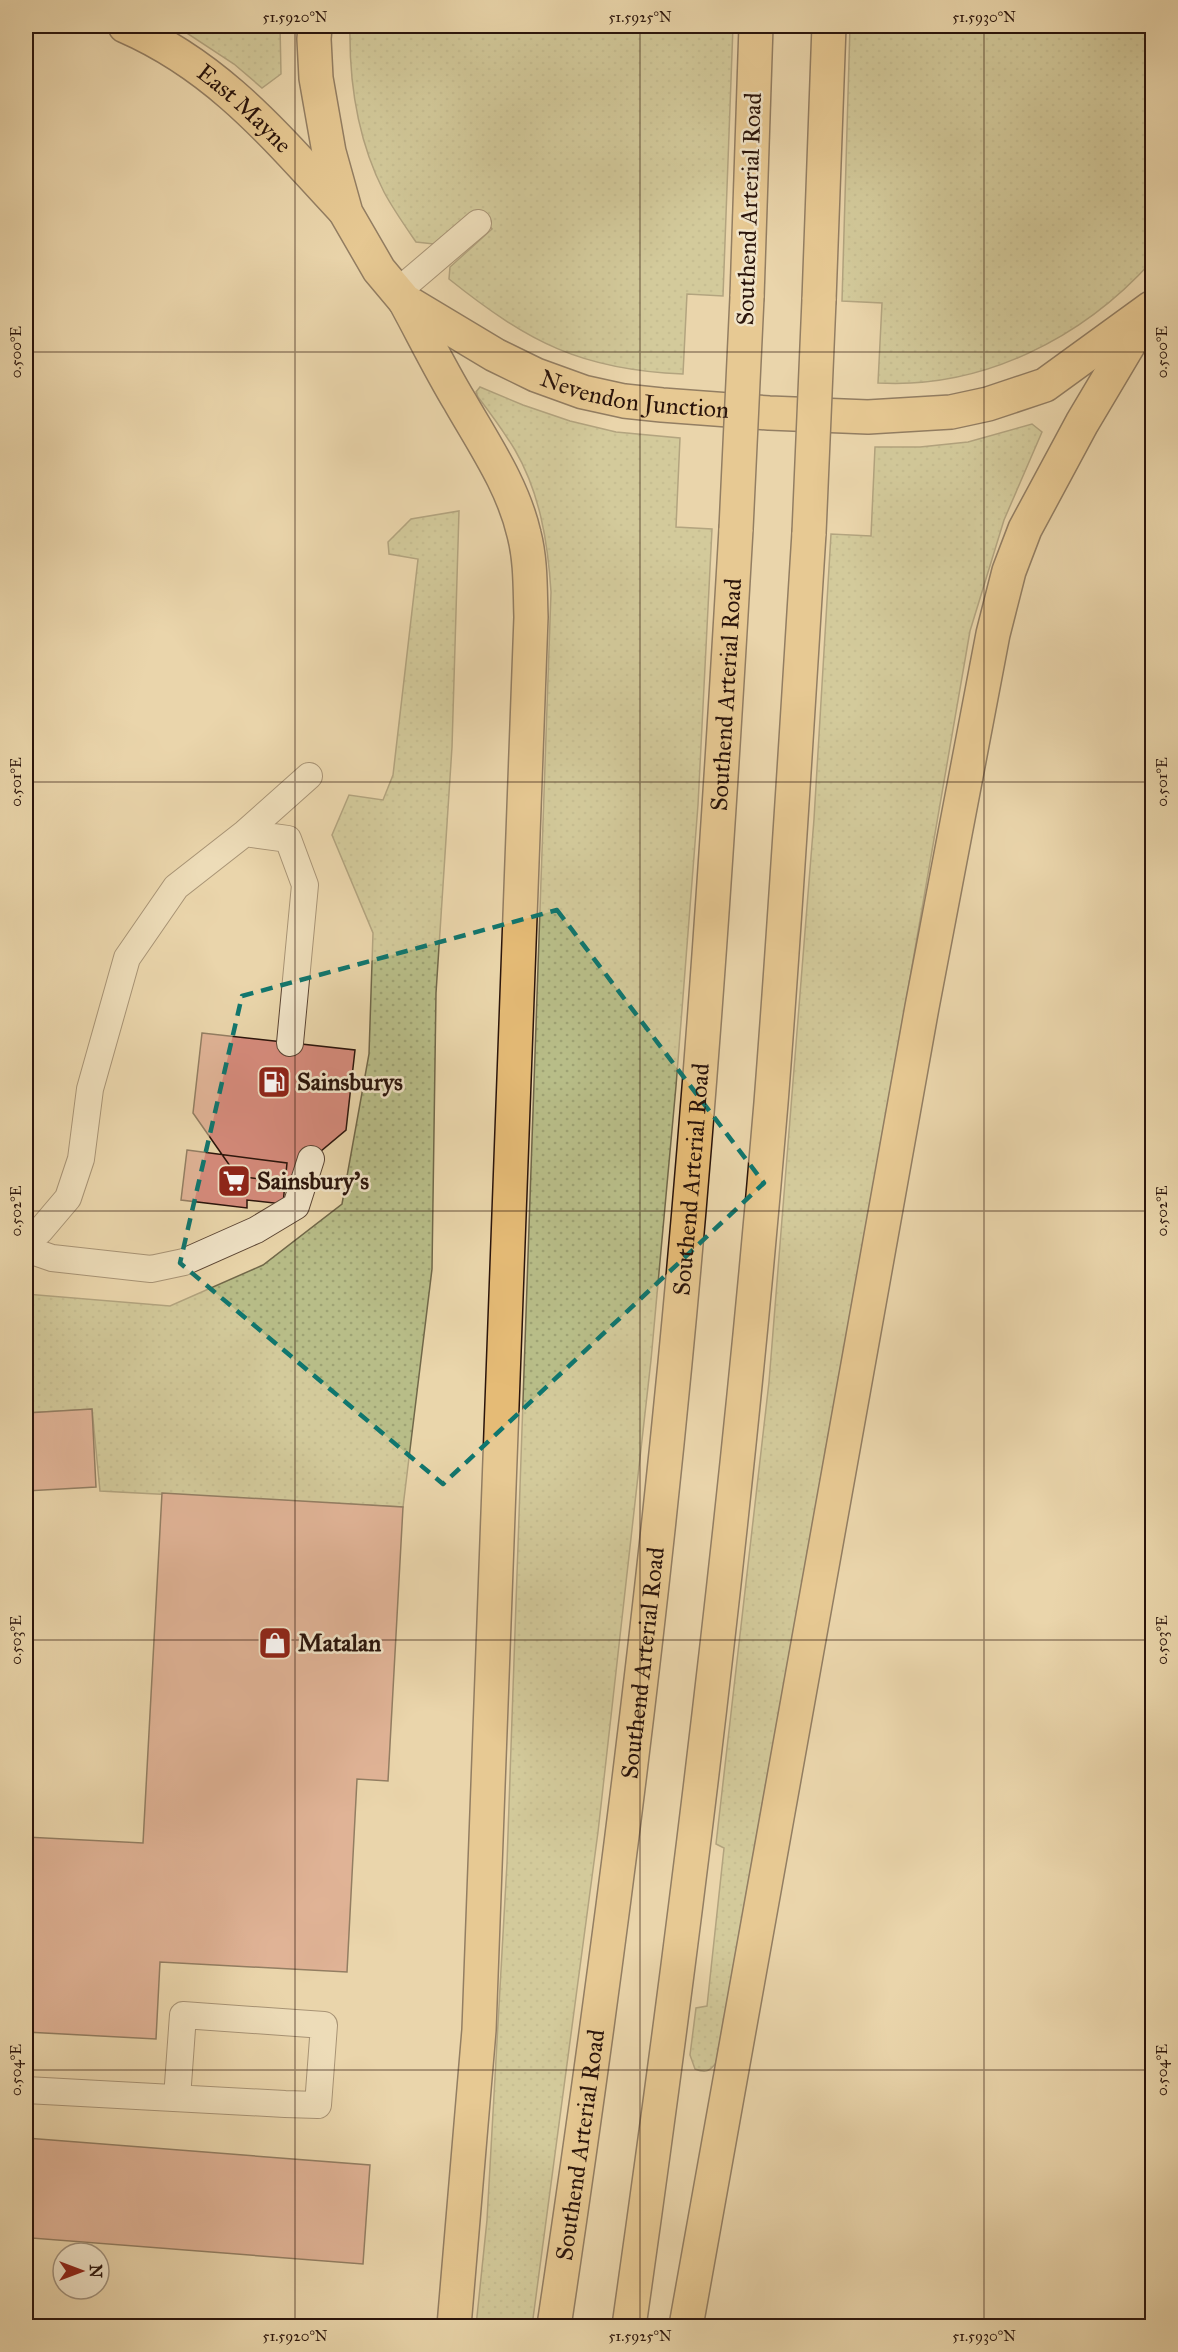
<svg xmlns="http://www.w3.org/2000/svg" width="1178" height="2352" viewBox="0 0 1178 2352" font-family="'IM FELL Great Primer',serif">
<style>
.grass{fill:url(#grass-dots);stroke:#71684a;stroke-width:1.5}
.building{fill:#d68b7c;stroke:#2a140b;stroke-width:1.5}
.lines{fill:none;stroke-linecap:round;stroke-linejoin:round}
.service-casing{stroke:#5a4433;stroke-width:28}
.primary-casing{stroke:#2a140b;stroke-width:36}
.trunk-casing{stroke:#2a140b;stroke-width:36}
.service{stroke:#f1e4c8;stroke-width:26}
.primary{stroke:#e5bb76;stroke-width:33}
.trunk{stroke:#e5bb76;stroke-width:33}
.trunk-bridge-casing{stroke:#2a140b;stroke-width:36;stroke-linecap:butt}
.trunk-bridge{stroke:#e5bb76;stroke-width:33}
.marked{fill:none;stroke:#0f766e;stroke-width:4.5;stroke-dasharray:12 8;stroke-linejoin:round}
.ticks{fill:none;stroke:#2a140b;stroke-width:1.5;stroke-opacity:0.45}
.labels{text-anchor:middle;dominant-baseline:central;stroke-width:5;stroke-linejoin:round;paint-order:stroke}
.street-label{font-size:24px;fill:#2a140b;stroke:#f1e4c8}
.poi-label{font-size:24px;font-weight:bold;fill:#2a140b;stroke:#f1e4c8;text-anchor:start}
.neatline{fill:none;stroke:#2a140b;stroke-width:2}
.ticks-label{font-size:15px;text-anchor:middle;fill:#2a140b}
</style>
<defs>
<pattern id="grass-dots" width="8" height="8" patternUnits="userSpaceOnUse" patternTransform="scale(1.5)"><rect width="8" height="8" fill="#b8bd88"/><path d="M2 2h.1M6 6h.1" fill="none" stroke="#9ea274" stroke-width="1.8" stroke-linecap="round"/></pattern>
</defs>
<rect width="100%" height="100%" fill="#ead6ab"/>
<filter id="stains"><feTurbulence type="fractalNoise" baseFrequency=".00333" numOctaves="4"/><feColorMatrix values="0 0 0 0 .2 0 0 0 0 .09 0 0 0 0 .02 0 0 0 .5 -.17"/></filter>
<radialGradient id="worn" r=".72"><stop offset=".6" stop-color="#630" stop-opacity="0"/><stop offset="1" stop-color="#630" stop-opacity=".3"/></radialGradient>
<path class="grass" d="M176,26H280L281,74L262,88L234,64Z
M350,26H733L723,296L687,294L683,374C581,370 528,342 449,279L450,267L492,229L477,210L434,244L416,242C405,226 393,209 384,192C358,141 349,82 350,26Z
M850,26H1152V261C1083,338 983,389 878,383L882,303L842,301Z
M480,387L523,405L570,421L616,432L680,438L676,527L712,529L698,805L676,1086L651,1360L598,1832L532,2326H476L487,2220L507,1863L551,592C548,543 540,493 515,450C504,432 491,414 478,397L476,392Z
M1032,424L1042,432L1004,520L970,631L905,1007L716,2063C709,2072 705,2073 695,2069L690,2055L696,2008L707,2006L724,1848L716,1844L769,1382L814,819L831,534L871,536L875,447H920L968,442Z
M459,511L452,747L436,993L432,1269L403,1507L100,1491L92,1409L26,1413V1294L170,1306L263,1265L342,1204L369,1054L373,933L332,835L349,795L383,800L393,775L418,559L389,554L388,542L411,519Z"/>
<path class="building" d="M202,1033L355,1050L346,1130L284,1182L237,1176L193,1113Z
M187,1150L287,1163L283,1204L247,1200V1208L181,1200Z
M92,1409L96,1487L26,1491V1413Z
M162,1493L403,1507L388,1781L357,1779L347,1972L160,1962L156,2039L26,2032V1837L143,1843Z
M26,2138L370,2165L363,2264L32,2238L31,2249L26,2248Z
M88,2321L143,2326H88Z"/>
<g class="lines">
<defs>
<path id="service" d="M397,292L478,223
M245,833L288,839L305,885L290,1043
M26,1236L40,1231L68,1198L81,1159L90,1089L127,958L176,887L245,833L309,776
M26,1249L52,1258L151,1269L184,1262L256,1230L296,1206L311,1159
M26,2090L285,2104L318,2105L324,2025L183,2015L177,2098"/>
<g id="primary">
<path id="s1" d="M125,26C219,67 275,136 343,209"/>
<path id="s2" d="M315,26L314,39L316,78L329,152L346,213L379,270L405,301L495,355L536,375L583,392L624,401L662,405L769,413L868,417L951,412L988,404L1045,385L1151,308"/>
</g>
<g id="trunk">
<path d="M747,297L756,26"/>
<path d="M819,300L829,26"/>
<path d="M405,301C423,334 440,369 460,402C484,444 513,486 524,534C531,561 530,589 531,617L479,2030L454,2326"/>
<path id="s3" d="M554,2326C602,2006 644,1685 675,1363C702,1085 720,807 736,529"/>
<path d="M629,2326C687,1920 737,1512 771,1103C786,913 797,723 809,533"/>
<path d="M686,2326L922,1007L993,634L1009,571L1025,529L1082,423L1148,312"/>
</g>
</defs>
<use href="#service" class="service-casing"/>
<use href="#primary" class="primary-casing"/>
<use href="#trunk" class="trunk-casing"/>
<use href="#service" class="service"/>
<use href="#primary" class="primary"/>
<use href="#trunk" class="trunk"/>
<defs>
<path id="trunk-bridge" d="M736,529L747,297
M809,533L819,300"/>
</defs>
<use href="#trunk-bridge" class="trunk-bridge-casing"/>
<use href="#trunk-bridge" class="trunk-bridge"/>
</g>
<path d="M0 0H1178V2352H0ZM557,910L764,1183L443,1484L180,1263L242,996Z" fill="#ead6ab" fill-opacity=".55" fill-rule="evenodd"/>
<path class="marked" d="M557,910L764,1183L443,1484L180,1263L242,996Z"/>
<path class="ticks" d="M295,26V2326M640,26V2326M984,26V2326M26,352H1152M26,782H1152M26,1211H1152M26,1640H1152M26,2070H1152"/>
<defs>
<symbol id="fuel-square" viewBox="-11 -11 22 22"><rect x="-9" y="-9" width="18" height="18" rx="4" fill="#8f2418" stroke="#f1e4c8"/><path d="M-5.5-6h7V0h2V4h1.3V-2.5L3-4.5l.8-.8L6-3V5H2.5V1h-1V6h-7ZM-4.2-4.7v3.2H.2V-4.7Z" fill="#fff"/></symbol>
<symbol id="supermarket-square" viewBox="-11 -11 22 22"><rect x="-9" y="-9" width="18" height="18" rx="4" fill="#8f2418" stroke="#f1e4c8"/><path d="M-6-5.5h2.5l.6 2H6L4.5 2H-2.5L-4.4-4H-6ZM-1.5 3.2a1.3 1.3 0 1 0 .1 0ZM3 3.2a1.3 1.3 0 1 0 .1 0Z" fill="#fff"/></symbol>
<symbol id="shop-square" viewBox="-11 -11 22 22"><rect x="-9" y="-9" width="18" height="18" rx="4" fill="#8f2418" stroke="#f1e4c8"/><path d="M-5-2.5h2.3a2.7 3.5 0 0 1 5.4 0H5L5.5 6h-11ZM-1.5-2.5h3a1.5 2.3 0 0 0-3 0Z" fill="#fff"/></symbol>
</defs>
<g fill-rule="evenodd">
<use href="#fuel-square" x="255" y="1063" width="38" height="38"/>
<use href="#supermarket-square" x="215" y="1162" width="38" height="38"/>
<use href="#shop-square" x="256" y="1624" width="38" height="38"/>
</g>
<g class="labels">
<g class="street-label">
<text stroke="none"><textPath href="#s1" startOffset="146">East Mayne</textPath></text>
<text transform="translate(749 209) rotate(-88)">Southend Arterial Road</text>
<text stroke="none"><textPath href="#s2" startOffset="549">Nevendon Junction</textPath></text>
<text stroke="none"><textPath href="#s3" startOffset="1641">Southend Arterial Road</textPath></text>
<text stroke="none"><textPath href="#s3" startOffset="1155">Southend Arterial Road</textPath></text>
<text stroke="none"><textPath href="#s3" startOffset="669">Southend Arterial Road</textPath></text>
<text stroke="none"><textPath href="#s3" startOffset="183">Southend Arterial Road</textPath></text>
</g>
<g class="poi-label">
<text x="297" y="1082">Sainsburys</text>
<text x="257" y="1181">Sainsbury's</text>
<text x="298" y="1643">Matalan</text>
</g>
</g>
<rect width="1178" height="2352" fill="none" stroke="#ead6ab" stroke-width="66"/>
<g transform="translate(81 2271) rotate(90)"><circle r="28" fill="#f1e4c8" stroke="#a1917c" stroke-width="1.5"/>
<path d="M0-4.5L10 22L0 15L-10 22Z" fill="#8f2418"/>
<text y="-9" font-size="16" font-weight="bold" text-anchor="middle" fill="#2a140b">N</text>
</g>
<rect x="33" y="33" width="1112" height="2286" class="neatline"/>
<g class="ticks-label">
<text x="295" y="22">51.5920°N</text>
<text x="640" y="22">51.5925°N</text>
<text x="984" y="22">51.5930°N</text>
<text transform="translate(1162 352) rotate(-90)" y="5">0.500°E</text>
<text transform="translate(16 352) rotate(-90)" y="5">0.500°E</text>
<text transform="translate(1162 782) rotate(-90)" y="5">0.501°E</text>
<text transform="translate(16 782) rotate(-90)" y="5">0.501°E</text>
<text transform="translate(1162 1211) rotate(-90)" y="5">0.502°E</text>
<text transform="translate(16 1211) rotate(-90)" y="5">0.502°E</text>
<text transform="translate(16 1640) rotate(-90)" y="5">0.503°E</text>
<text transform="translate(1162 1640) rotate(-90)" y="5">0.503°E</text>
<text transform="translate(1162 2070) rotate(-90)" y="5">0.504°E</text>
<text transform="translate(16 2070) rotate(-90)" y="5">0.504°E</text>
<text x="295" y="2341">51.5920°N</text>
<text x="640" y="2341">51.5925°N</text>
<text x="984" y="2341">51.5930°N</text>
</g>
<rect width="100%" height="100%" filter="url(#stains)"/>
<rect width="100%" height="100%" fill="url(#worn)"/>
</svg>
